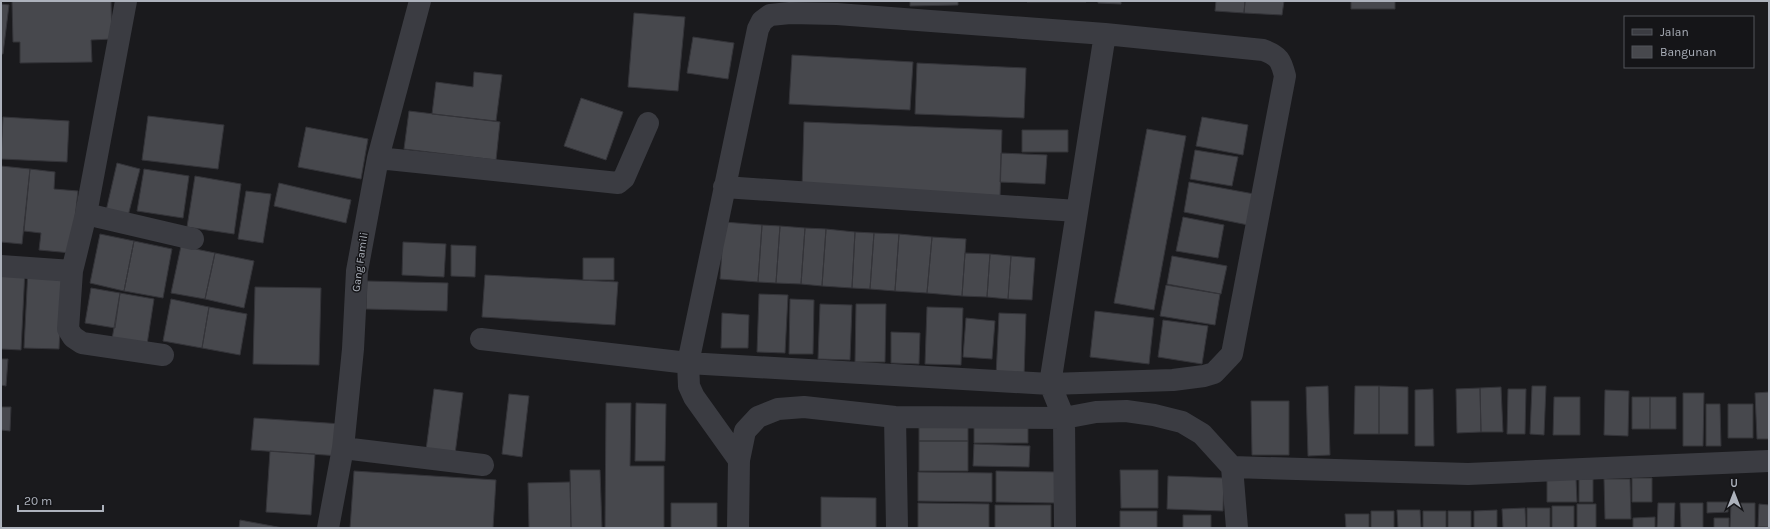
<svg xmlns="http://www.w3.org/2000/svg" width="1770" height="529" viewBox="0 0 1770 529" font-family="Karla,sans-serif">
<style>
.building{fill:#47484d;stroke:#343439}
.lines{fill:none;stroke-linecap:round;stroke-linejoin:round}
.street{stroke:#3b3c42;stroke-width:22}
.labels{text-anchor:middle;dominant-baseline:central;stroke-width:3;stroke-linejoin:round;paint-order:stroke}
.street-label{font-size:11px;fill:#adb2bc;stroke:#151518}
</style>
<rect width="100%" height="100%" fill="#1a1a1d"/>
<path class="building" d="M12,1H111L112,39L91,40L92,62L20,63V42H13Z
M910,1H958V5L910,6Z
M1027,1H1086V2H1027Z
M1098,1H1121V4L1098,3Z
M1216,1H1245L1244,13L1215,11Z
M1245,1H1284L1282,15L1244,13Z
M1351,1H1395V9H1351Z
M1,4L9,5L3,54H1Z
M634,13L685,17L678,91L628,87Z
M693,37L734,43L728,79L687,73Z
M792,55L913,62L910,110L789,104Z
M917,63L1026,68L1024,118L915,114Z
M474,72L502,75L496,121L432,114L436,82L473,87Z
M581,98L623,112L606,160L564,146Z
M409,111L500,122L496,160L404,149Z
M148,116L224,125L218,169L142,160Z
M3,117L69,121L67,162L1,159Z
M1202,117L1248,125L1243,155L1196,146Z
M804,122L1002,130L1000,197L802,189Z
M306,127L368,139L361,179L298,167Z
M1147,129L1186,136L1154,310L1114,303Z
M1022,130H1068V152H1022Z
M1195,150L1238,157L1232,186L1190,179Z
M1001,153L1047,155L1045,184L1000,182Z
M117,163L140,169L128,216L106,211Z
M1,166L30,169L22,244L1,242Z
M30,169L55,172L54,189L78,191L71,253L39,250L41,233L24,231Z
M144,169L189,176L183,218L137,211Z
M195,176L241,184L234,234L187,227Z
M1189,182L1254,194L1248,225L1184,212Z
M279,183L351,200L346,223L274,206Z
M246,191L271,194L263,243L238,239Z
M1183,217L1224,225L1218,258L1176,251Z
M724,222L762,225L758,282L720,279Z
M762,225L780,226L776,283L758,282Z
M780,226L805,228L801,284L776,283Z
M805,228L826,229L822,286L801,284Z
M826,229L855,232L852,288L822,286Z
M855,232L874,233L870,289L852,288Z
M874,233L899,234L895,291L870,289Z
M100,234L134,241L124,291L90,283Z
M899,234L932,237L927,293L895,291Z
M932,237L966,239L962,296L927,293Z
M134,241L172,249L163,298L124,291Z
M403,242L446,244L444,277L402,275Z
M451,245L476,246L475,277L451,276Z
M181,246L215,253L205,299L171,293Z
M215,253L254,261L244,308L205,299Z
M965,253L990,254L987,297L962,296Z
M990,254L1011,256L1008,299L987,297Z
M1011,256L1035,258L1032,300L1008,299Z
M1172,256L1227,266L1221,294L1167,284Z
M583,258H614V280H583Z
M1,268L25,269L21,350L1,349Z
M28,269L63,271L59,349L24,348Z
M485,275L618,282L615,325L482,317Z
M367,281L448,283L447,311L366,309Z
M1166,285L1220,294L1215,325L1160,316Z
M255,287L321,288L319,365L253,364Z
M91,288L120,293L115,328L85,323Z
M120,293L154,299L146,351L111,345Z
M759,294L788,295L785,353L757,352Z
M171,299L209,307L202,348L163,341Z
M790,299L814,300L813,354H789Z
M820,304L852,305L850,360L818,359Z
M856,304H886L885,362H855Z
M209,307L247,314L240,355L202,348Z
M927,307L963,308L961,365L925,364Z
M1095,311L1154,318L1149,364L1090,357Z
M722,313L749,315L748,348H721Z
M999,313L1026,314L1024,377L996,376Z
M966,318L995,321L992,359L963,357Z
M1163,320L1208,326L1202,364L1158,357Z
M891,332L920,333L919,364L891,363Z
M1,359H8L6,386L1,385Z
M1328,386L1330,455L1308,456L1306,387Z
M1355,386H1379V434H1354Z
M1379,386L1408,387V434H1379Z
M1532,386H1546L1544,435L1530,434Z
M1501,387L1503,432H1481L1480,388Z
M1480,388L1481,432L1457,433L1456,389Z
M434,389L463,393L455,454L426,450Z
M1433,389L1434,446H1415V390Z
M1508,389H1526L1525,434H1507Z
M1605,390L1629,391L1628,436L1604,435Z
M1769,392V439H1757L1755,393Z
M1683,393H1704L1703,446H1683Z
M509,394L529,396L522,457L502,454Z
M1554,397H1580V435H1553Z
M1632,397H1650V429H1632Z
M1650,397H1676V429H1650Z
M1251,401H1289V455H1252Z
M606,403H631L630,466H664V528H605Z
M636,403L666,404L665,461H635Z
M1706,404H1720L1721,446H1706Z
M1728,404H1753V438H1728Z
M1,407H11L10,431L1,430Z
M254,418L342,424L340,456L251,450Z
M919,421H968V441H919Z
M974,423H1028V443H974Z
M919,441H968V471H919Z
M974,444L1030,446L1029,467L973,466Z
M270,451L315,454L311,515L266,512Z
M570,470H600L602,528H571Z
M1120,470H1158V508H1121Z
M354,471L496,480L493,528H350Z
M996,471L1057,472L1056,503L996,502Z
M918,472L992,473V502L918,501Z
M1168,476L1224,478L1223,511L1167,509Z
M1632,478H1652V502H1632Z
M1547,479H1576L1577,502H1547Z
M1579,479H1593V502H1579Z
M1604,479H1630L1631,519H1605Z
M570,482L571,528H529L528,483Z
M821,497L876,498V528H821Z
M1707,502H1728V512L1707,513Z
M671,503H717V528H671Z
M918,503L989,504V528H918Z
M1658,503H1675L1674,528H1657Z
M1680,503H1703V528H1681Z
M1731,503H1755V528H1730Z
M1577,504H1596V528H1577Z
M1759,504L1769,505V527H1758Z
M995,505H1051V528H995Z
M1552,506H1574V528H1552Z
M1525,508L1526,528H1503L1502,509Z
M1527,508H1550V528H1527Z
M1397,510H1420L1421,528H1398Z
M1497,510V528H1474V511Z
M1120,511H1157V528H1120Z
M1371,511H1394V528H1371Z
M1423,511H1446V528H1423Z
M1448,511H1471V528H1448Z
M1345,514H1369V528H1346Z
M1183,515H1211V528H1183Z
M1655,517V528H1633V518Z
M1714,518H1729V528H1714Z
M240,520L283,528H239Z"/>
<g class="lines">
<path class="street" d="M126,1L86,214L72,271L68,329L73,337L82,343L163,355
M378,158L618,183L624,178L648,123
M724,187L1077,211
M86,214L193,239
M1,266L72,271
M481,339L688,363L1050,384L1173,380L1204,376L1214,373L1232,354L1285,76C1281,60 1279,56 1263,50L1105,34L837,14L790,13L770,15L762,21L758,29L688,363L689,386L694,397L739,460
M895,417L897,528
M343,448L483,465
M1232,467L1468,474L1769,461
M328,528L343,448L353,349L357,271L378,158L420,1
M738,528L739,460L745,431L758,417L778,409L804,407L895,417L1064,418L1096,412L1126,411L1154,415L1182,422L1202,434L1232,467L1237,528
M1065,528L1064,418L1050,384L1105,34"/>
</g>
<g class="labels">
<g class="street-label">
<text transform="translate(360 262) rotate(-82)">Gang Famili</text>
</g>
</g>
<rect width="1770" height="529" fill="none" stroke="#adb2bc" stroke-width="4"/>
<rect x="1624" y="16" width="130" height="52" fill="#151518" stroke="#52545a"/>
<rect x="1632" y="29" width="20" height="6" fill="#3b3c42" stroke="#52545a"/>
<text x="1660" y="36" font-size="12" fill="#adb2bc">Jalan</text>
<rect x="1632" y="46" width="20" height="12" fill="#47484d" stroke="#52545a"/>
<text x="1660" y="56" font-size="12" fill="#adb2bc">Bangunan</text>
<g transform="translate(1734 493)" stroke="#151518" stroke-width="3" paint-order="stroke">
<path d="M0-3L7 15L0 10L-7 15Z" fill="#adb2bc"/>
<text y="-6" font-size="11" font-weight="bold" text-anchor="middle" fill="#adb2bc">U</text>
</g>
<path d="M18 505v6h85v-6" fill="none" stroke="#adb2bc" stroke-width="2"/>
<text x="24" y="505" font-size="12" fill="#adb2bc" stroke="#151518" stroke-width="3" paint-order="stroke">20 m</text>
</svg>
